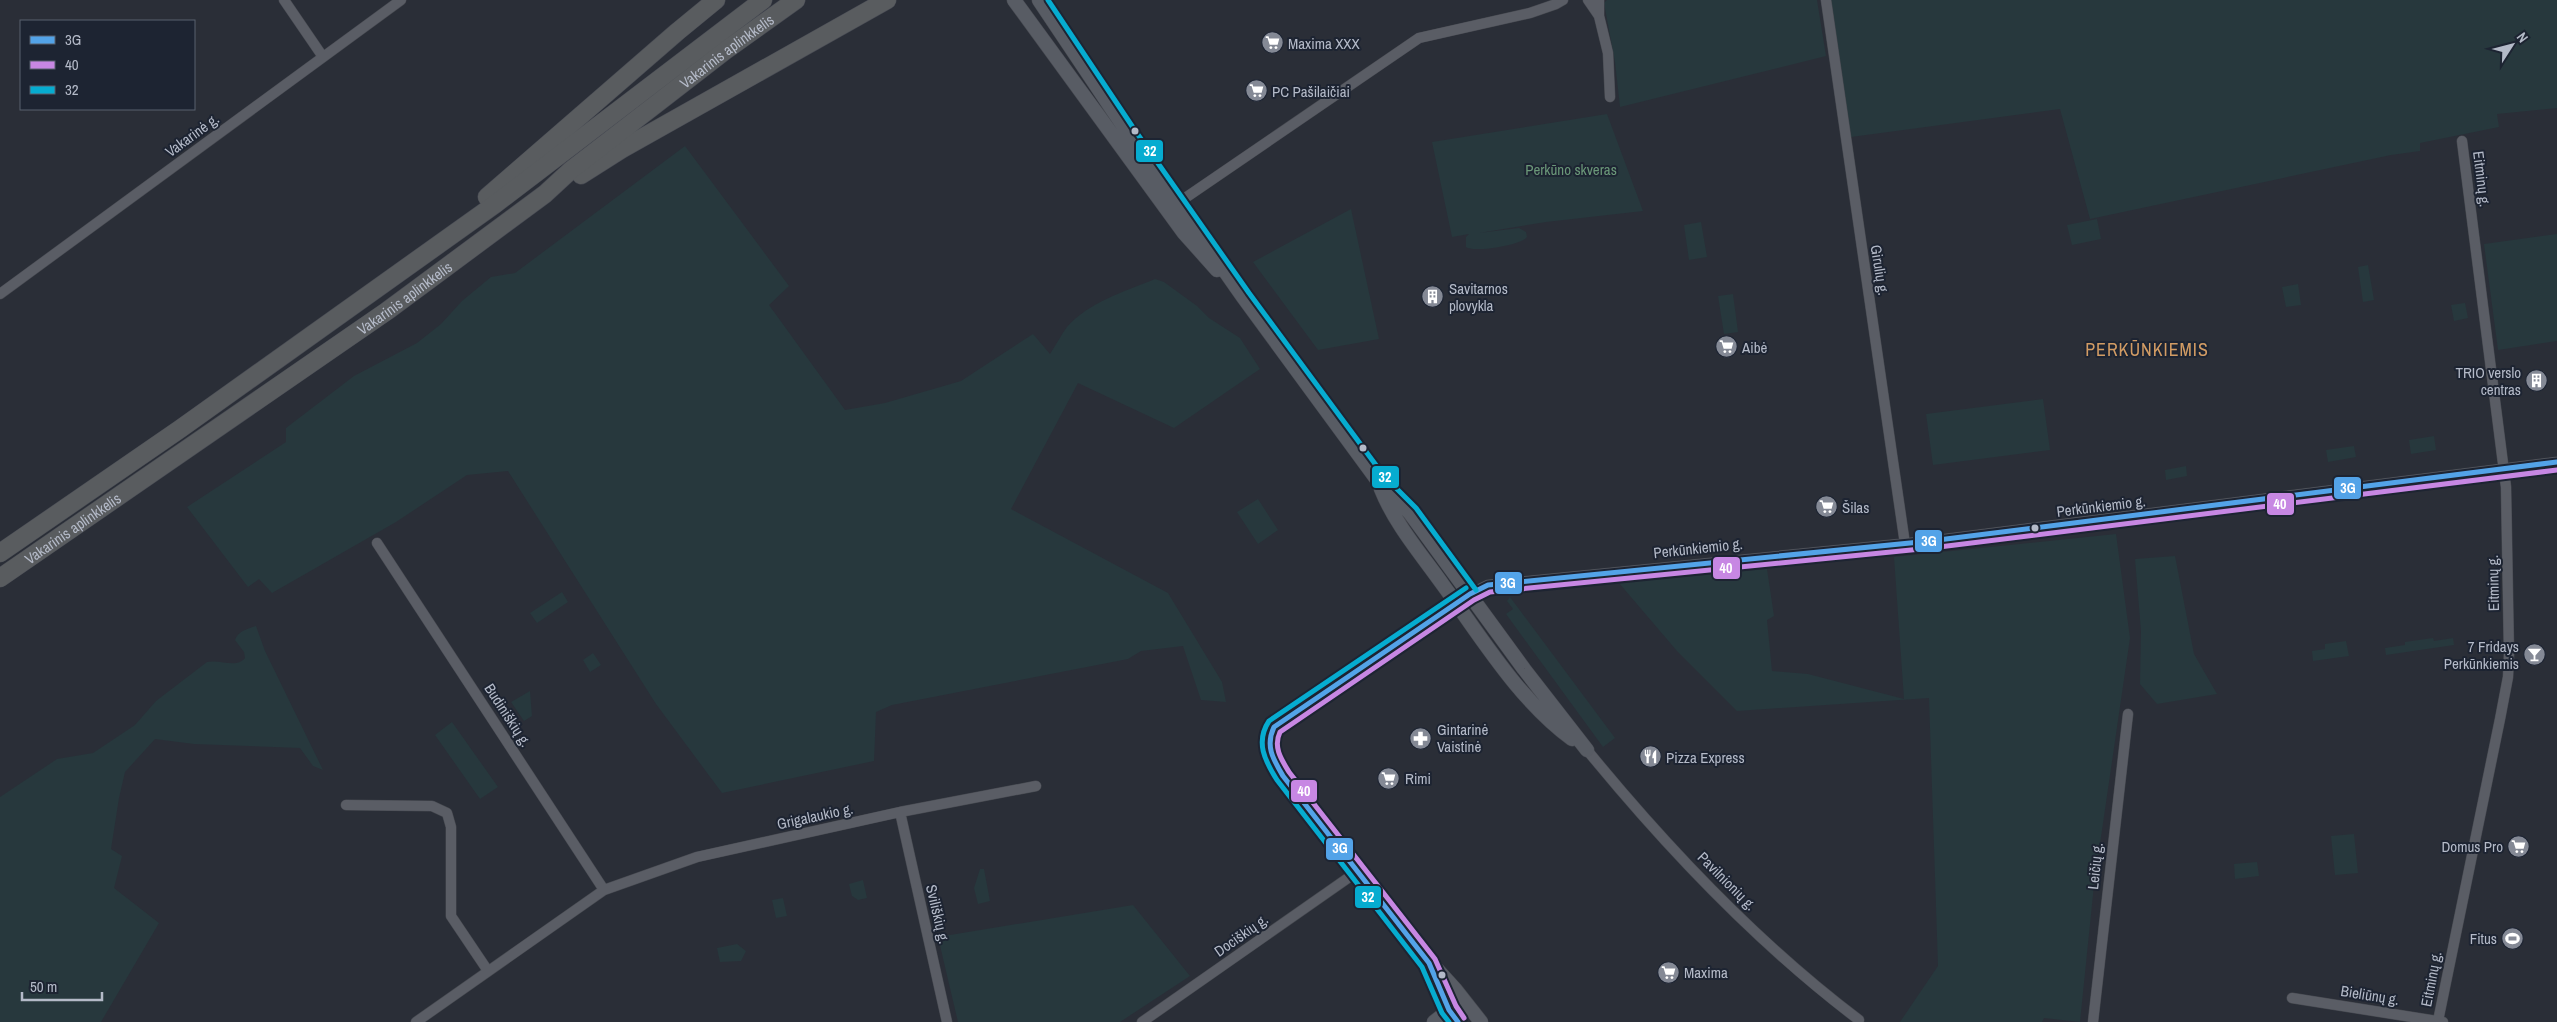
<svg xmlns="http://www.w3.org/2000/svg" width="2557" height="1022" viewBox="0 0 2557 1022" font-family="'Archivo Narrow',sans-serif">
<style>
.green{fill:#27383d}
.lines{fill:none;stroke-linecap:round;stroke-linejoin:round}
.street-casing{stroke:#464950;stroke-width:11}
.secondary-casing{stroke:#464950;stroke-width:15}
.highway-casing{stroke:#474a53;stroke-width:19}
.street{stroke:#5a5d65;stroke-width:10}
.secondary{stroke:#585c64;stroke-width:14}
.highway{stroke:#595c5f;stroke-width:18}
.bus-1-casing{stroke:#1d2432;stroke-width:9}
.bus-2-casing{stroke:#1d2432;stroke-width:9}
.bus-3-casing{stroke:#1d2432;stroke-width:9}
.bus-1{stroke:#53a3e8;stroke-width:5}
.bus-2{stroke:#c787e3;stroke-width:5}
.bus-3{stroke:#06acd0;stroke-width:5}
.bus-dot{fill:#b4bac8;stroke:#1d2432;stroke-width:2}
.labels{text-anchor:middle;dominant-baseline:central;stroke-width:4;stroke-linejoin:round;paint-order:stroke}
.poi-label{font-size:15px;fill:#b4bac8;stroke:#1d2432;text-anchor:start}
.street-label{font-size:15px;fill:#b4bac8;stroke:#1d2432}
.park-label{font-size:15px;fill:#6b9879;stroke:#1d2432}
.quarter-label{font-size:18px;letter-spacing:1px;fill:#d29c64;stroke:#1d2432}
.line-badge{stroke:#1d2432;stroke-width:2}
.badge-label{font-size:14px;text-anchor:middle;font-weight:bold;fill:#fff}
</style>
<rect width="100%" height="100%" fill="#2a2e37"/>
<path class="green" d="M1607,0H1817L1826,56L1620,107L1615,62L1604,3Z
M1831,0H2557V108L2497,114L2499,127L2420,143V151L2391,155L2090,219L2060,109L1851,137Z
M1607,114L1643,211L1546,222L1479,233L1519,228L1526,232L1527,237C1522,245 1473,253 1466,247V237L1469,234L1452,237L1432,142Z
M685,146L789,286L769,305L845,410L885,403L961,381L1033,334L1050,354C1056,345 1061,335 1067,327C1089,302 1124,292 1155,279L1164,282L1197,306L1209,318L1240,338L1260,369L1174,428L1078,383L1011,509L1168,593L1222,682L1226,702L1201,700L1183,646L1141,651L1128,659L892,705L876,712L874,761L722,793L656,704L508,471L467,475L396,522L272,593L259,579L248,587L187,507L286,442V428L354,376L417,343L441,324L462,301L491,277L515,273Z
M1351,209L1379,339L1318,350L1253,262Z
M2097,219L2101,239L2072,245L2067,225Z
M1701,222L1707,257L1689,260L1684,225Z
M2557,234V341L2498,350L2484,244Z
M2368,265L2374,300L2363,302L2358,267Z
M2298,284L2301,305L2286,307L2282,287Z
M1733,294L1738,332L1724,334L1718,296Z
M2465,303L2468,318L2454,321L2451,305Z
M2043,399L2050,450L1933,465L1926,414Z
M2434,436L2436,450L2411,454L2409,440Z
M2354,446L2356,457L2328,462L2326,450Z
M2186,466L2187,476L2166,480L2165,470Z
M1258,499L1278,530L1258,544L1237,512Z
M2116,534L2130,638L2094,885L2080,1022L2044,1018L2042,1022H1900L1938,966L1929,698L1737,711L1677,651L1619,583L1767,569L1774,616L1767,620L1772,671L1808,674L1904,699L1894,557Z
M2175,556L2194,654L2217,694L2157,704L2140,684L2141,631L2135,559Z
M562,592L568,602L537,623L530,613Z
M1510,597L1615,738L1603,747L1506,614L1513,609L1507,601Z
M256,626L265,651L323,770L313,766L300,748L194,744L155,739L125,772L119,798L111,849L122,856L114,888L159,923L101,1022H0V797L57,759L93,753L135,725L156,701L207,662C221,659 236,669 245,658L244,652L235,640C238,631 247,629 256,626Z
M2433,638L2434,641L2453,638L2454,645L2386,655L2385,648L2405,645V642Z
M2346,641L2349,656L2313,661L2312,651L2325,649V644Z
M593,653L601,665L590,672L583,660Z
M530,691L532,716L524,721L511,702Z
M452,722L498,787L480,799L435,735Z
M2354,834L2358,873L2335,875L2331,836Z
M2257,862L2259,876L2235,879L2234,864Z
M980,869H984L990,901L978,904L974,888Z
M863,880L867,898L858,900L852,896L849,884Z
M783,898L787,916L776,918L772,900Z
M1133,905L1190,976L1120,1022H958L938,937Z
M737,944L746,951L741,961L720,962L717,948Z"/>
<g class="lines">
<defs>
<path id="street" d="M284,0L323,57
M1588,0L1599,16
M1599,0V16L1608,53L1610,97
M1826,0L1905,544
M1172,207L1419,38L1530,13L1556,4L1563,0
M0,294L401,0
M377,543L604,890L416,1022
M1470,594L1488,585L1930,541L2557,462
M1587,750C1668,849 1757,943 1859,1020
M346,805L432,806L447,813L451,827V916L488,971
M900,812L947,1022
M604,890L697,857L900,812L1036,786
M2292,998L2443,1022
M2438,1021L2500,719L2508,677L2509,654L2506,487L2462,141
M1142,1022L1358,871
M2093,1022L2128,714"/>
<path id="secondary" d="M1014,0L1184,233L1217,270
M1039,0L1128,133L1243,297L1378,481L1410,513L1524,669L1587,750
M1381,489C1395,524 1421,554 1443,585C1482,638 1518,699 1572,739
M1470,594L1274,727C1263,747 1272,758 1283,776L1414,944L1455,989L1481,1022
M1432,970L1449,1010L1458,1022
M1434,1022L1457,1004"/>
<g id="highway">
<path d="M581,175L622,149L887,0"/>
<path d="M487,197L677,32L716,0"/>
<path d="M0,553L180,429L494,205L763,0"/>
<path id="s1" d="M0,578L387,311L545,194L571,170L726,50L796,0"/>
</g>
</defs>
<use href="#street" class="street-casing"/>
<use href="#secondary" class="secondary-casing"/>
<use href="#highway" class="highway-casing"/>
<use href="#street" class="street"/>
<use href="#secondary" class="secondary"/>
<use href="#highway" class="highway"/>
<defs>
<path id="bus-1" d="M1458,1022L1449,1010L1429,963L1283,776C1273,759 1265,746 1274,727L1470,594L1488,585L1930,541L2557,462"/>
<path id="bus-2" d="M1464,1018L1456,1006L1435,959L1289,772C1281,759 1273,747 1280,732L1474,600L1490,592L1931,548L2557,470"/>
<path id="bus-3" d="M1048,0L1134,129L1249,293L1384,476L1416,508L1476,590
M1449,1022L1442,1013L1422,967L1277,780C1265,761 1255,742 1269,721L1466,588"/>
</defs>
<use href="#bus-1" class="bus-1-casing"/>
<use href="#bus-2" class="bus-2-casing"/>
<use href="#bus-3" class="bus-3-casing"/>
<use href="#bus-1" class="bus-1"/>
<use href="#bus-2" class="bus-2"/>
<use href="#bus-3" class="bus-3"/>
</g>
<defs>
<symbol id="supermarket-disc" viewBox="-11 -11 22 22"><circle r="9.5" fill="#848995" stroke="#1d2432"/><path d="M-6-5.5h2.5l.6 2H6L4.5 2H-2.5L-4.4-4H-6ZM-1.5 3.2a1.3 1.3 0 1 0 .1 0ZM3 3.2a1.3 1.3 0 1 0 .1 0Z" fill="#fff"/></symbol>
<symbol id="building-disc" viewBox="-11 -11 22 22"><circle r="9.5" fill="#848995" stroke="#1d2432"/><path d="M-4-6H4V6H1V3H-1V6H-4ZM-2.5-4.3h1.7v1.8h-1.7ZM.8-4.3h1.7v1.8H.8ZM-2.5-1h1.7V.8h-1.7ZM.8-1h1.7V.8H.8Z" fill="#fff"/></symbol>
<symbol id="bar-disc" viewBox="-11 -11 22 22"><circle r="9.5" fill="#848995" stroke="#1d2432"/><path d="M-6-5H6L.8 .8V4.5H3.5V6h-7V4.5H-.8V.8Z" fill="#fff"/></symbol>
<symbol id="pharmacy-disc" viewBox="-11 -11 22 22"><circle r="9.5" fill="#848995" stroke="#1d2432"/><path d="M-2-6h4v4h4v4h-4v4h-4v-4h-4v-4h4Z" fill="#fff"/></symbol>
<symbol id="restaurant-disc" viewBox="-11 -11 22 22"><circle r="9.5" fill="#848995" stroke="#1d2432"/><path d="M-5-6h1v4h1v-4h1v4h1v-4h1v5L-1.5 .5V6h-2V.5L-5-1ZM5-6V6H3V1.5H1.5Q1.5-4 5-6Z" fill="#fff"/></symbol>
<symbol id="stadium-disc" viewBox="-11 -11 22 22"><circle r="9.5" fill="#848995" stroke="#1d2432"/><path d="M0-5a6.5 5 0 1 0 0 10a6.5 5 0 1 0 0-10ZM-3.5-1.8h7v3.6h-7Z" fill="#fff"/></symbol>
</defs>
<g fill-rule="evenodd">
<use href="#supermarket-disc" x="1260" y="30" width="25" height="25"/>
<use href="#supermarket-disc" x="1244" y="78" width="25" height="25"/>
<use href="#building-disc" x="1420" y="284" width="25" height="25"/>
<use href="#supermarket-disc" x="1714" y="334" width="25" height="25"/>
<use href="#building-disc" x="2524" y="368" width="25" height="25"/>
<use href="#supermarket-disc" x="1814" y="494" width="25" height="25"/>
<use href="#bar-disc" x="2522" y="642" width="25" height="25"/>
<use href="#pharmacy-disc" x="1408" y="726" width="25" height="25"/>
<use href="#restaurant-disc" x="1638" y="744" width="25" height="25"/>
<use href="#supermarket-disc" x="1376" y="766" width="25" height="25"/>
<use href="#supermarket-disc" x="2506" y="834" width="25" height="25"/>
<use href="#stadium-disc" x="2500" y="926" width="25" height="25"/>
<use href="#supermarket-disc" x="1656" y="960" width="25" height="25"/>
</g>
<g class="bus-dot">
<circle cx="1135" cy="131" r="4.5"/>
<circle cx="1363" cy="448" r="4.5"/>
<circle cx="2035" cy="528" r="4.5"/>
<circle cx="1442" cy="975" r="4.5"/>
</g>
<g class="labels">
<g class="poi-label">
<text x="1288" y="43">Maxima XXX</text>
<text x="1272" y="91">PC Pašilaičiai</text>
<text x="1449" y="288">Savitarnos<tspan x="1449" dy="17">plovykla</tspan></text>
<text x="1742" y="347">Aibė</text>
<text x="2521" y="372" text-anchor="end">TRIO verslo<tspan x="2521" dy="17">centras</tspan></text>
<text x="1842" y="507">Šilas</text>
<text x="2519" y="646" text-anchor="end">7 Fridays<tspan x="2519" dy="17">Perkūnkiemis</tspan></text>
<text x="1437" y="729">Gintarinė<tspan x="1437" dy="17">Vaistinė</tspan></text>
<text x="1666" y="757">Pizza Express</text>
<text x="1405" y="778">Rimi</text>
<text x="2503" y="846" text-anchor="end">Domus Pro</text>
<text x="2497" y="938" text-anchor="end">Fitus</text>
<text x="1684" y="972">Maxima</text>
</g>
<g class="street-label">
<text stroke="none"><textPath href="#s1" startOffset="898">Vakarinis aplinkkelis</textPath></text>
<text transform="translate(192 135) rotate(-36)">Vakarinė g.</text>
<text transform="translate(2482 179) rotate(83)">Eitminų g.</text>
<text transform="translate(1880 270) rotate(81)">Girulių g.</text>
<text stroke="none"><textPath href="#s1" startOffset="492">Vakarinis aplinkkelis</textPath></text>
<text transform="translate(2101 506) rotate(-7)">Perkūnkiemio g.</text>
<text stroke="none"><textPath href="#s1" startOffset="88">Vakarinis aplinkkelis</textPath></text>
<text transform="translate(1698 548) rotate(-6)">Perkūnkiemio g.</text>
<text transform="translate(2493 583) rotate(-91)">Eitminų g.</text>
<text transform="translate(508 715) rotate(57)">Budiniškių g.</text>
<text transform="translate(815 816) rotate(-12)">Grigalaukio g.</text>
<text transform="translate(2095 866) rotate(-84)">Leičių g.</text>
<text transform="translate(1727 881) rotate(45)">Pavilnionių g.</text>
<text transform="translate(938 914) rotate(77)">Sviliškių g.</text>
<text transform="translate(1241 935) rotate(-35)">Dociškių g.</text>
<text transform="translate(2431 979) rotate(-79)">Eitminų g.</text>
<text transform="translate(2370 995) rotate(9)">Bieliūnų g.</text>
</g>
<g class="park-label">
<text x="1571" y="169">Perkūno skveras</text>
</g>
<g class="quarter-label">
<text x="2147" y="349">PERKŪNKIEMIS</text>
</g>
</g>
<g class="line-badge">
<rect x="1135" y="139" width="29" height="24" rx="5" fill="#06acd0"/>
<rect x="1371" y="465" width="29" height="24" rx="5" fill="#06acd0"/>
<rect x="2333" y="476" width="29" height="24" rx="5" fill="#53a3e8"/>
<rect x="2266" y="492" width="29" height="24" rx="5" fill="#c787e3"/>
<rect x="1914" y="529" width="29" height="24" rx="5" fill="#53a3e8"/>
<rect x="1712" y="556" width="29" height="24" rx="5" fill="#c787e3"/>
<rect x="1494" y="571" width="29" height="24" rx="5" fill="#53a3e8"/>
<rect x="1290" y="779" width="28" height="24" rx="5" fill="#c787e3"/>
<rect x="1325" y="837" width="29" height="24" rx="5" fill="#53a3e8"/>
<rect x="1354" y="885" width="28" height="24" rx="5" fill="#06acd0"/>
</g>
<g class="badge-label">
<text x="1150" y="156">32</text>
<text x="1385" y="482">32</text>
<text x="2348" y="493">3G</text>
<text x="2280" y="509">40</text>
<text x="1929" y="546">3G</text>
<text x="1726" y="573">40</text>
<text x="1508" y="588">3G</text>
<text x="1304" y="796">40</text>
<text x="1340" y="853">3G</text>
<text x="1368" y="902">32</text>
</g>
<rect x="20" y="20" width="175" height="90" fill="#1d2432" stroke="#59606e"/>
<rect x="30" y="36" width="25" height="8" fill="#53a3e8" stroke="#59606e"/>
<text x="65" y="45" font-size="15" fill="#b4bac8">3G</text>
<rect x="30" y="61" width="25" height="8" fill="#c787e3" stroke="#59606e"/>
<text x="65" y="70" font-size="15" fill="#b4bac8">40</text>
<rect x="30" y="86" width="25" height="8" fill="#06acd0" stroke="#59606e"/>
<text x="65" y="95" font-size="15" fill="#b4bac8">32</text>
<g transform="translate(2512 45) rotate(54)" stroke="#1d2432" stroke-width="4" paint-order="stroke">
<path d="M0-4L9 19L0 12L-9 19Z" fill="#b4bac8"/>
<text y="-8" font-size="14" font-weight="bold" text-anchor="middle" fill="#b4bac8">N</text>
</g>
<path d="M22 992v8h80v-8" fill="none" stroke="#b4bac8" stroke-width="2.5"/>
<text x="30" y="992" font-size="15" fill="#b4bac8" stroke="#1d2432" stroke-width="4" paint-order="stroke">50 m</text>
</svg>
